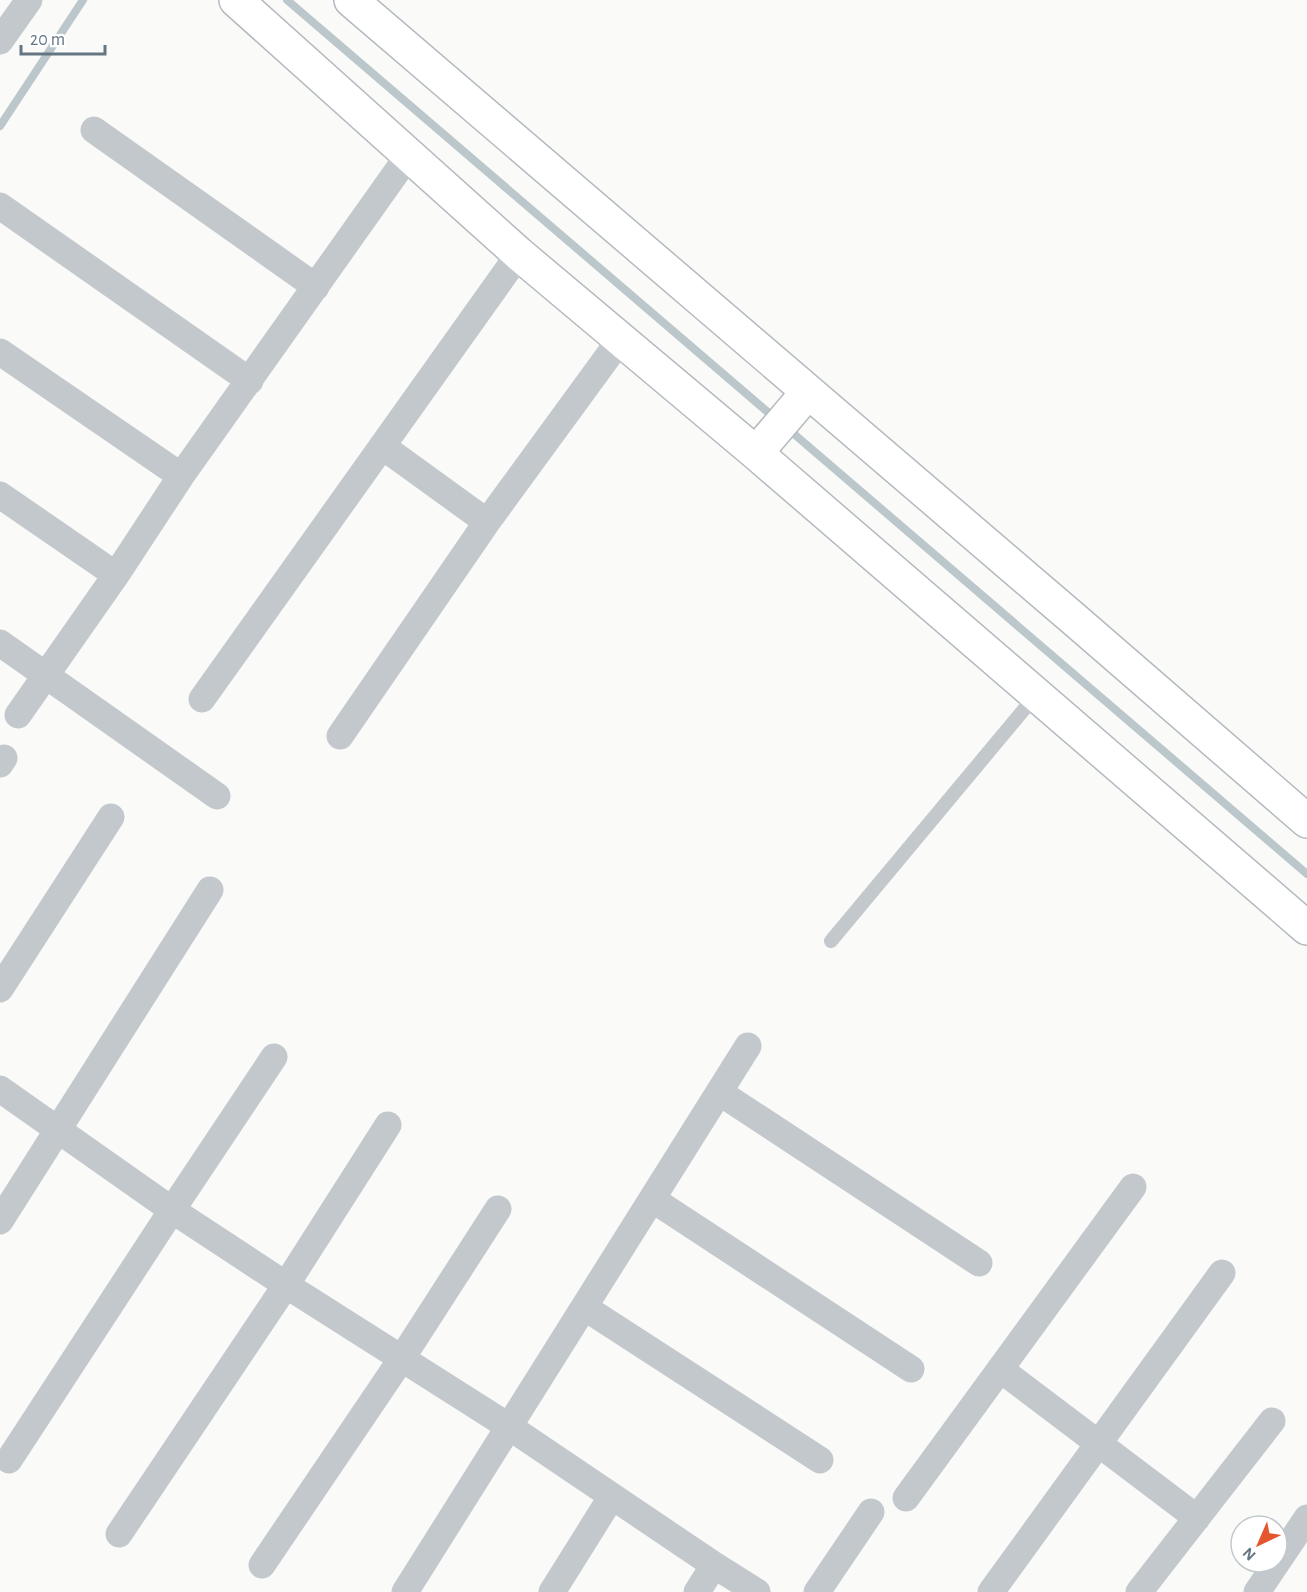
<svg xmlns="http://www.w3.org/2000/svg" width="1307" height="1592" viewBox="0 0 1307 1592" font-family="'Alegreya Sans',sans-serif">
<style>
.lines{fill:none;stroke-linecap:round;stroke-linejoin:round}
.stream{stroke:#bbc7cb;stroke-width:8}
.secondary-casing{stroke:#b3babf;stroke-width:36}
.lane{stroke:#c3c8cc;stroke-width:14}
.street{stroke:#c3c8cc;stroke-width:27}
.secondary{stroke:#fff;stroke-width:33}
</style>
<rect width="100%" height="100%" fill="#fafaf8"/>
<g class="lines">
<path class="stream" d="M287,0L777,420
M0,126L83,0
M787,428L1307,874"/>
<defs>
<path id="secondary" d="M236,0L519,254L756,453L1307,928
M351,0L1075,620L1307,821
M756,453L808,392"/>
</defs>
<use href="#secondary" class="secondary-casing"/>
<path class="lane" d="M831,941L1036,695"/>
<path class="street" d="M0,41L29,0
M94,130L316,287
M0,206L250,381
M0,352L181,476
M382,446L487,522
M0,495L116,575
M0,643L217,796
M202,699L519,254
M18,715L116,575L181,476L408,156
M340,736L487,522L620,340
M0,764L4,758
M0,989L111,817
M0,1089L172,1210L286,1285L508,1426L714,1565L757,1592
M719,1092L979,1263
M652,1199L911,1369
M0,1221L210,890
M584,1307L820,1460
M1000,1369L1197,1518
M9,1460L172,1210L274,1057
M906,1498L1133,1187
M119,1534L286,1285L388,1125
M262,1565L402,1358L498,1209
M405,1592L748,1046
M552,1592L612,1496
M697,1592L714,1565
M817,1592L871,1512
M991,1592L1222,1273
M1139,1592L1272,1421
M1257,1592L1307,1518"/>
<use href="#secondary" class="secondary"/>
</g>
<g transform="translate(1259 1544) rotate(224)"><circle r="28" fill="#ffffff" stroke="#c1c8cd" stroke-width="1.5"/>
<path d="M0-4.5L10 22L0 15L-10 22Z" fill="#e4572e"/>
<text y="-9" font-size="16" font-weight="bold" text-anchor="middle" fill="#657683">N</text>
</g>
<path d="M21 45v9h84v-9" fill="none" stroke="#657683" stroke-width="3"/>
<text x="30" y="45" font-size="18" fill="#657683" stroke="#ffffff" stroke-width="4.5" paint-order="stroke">20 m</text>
</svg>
